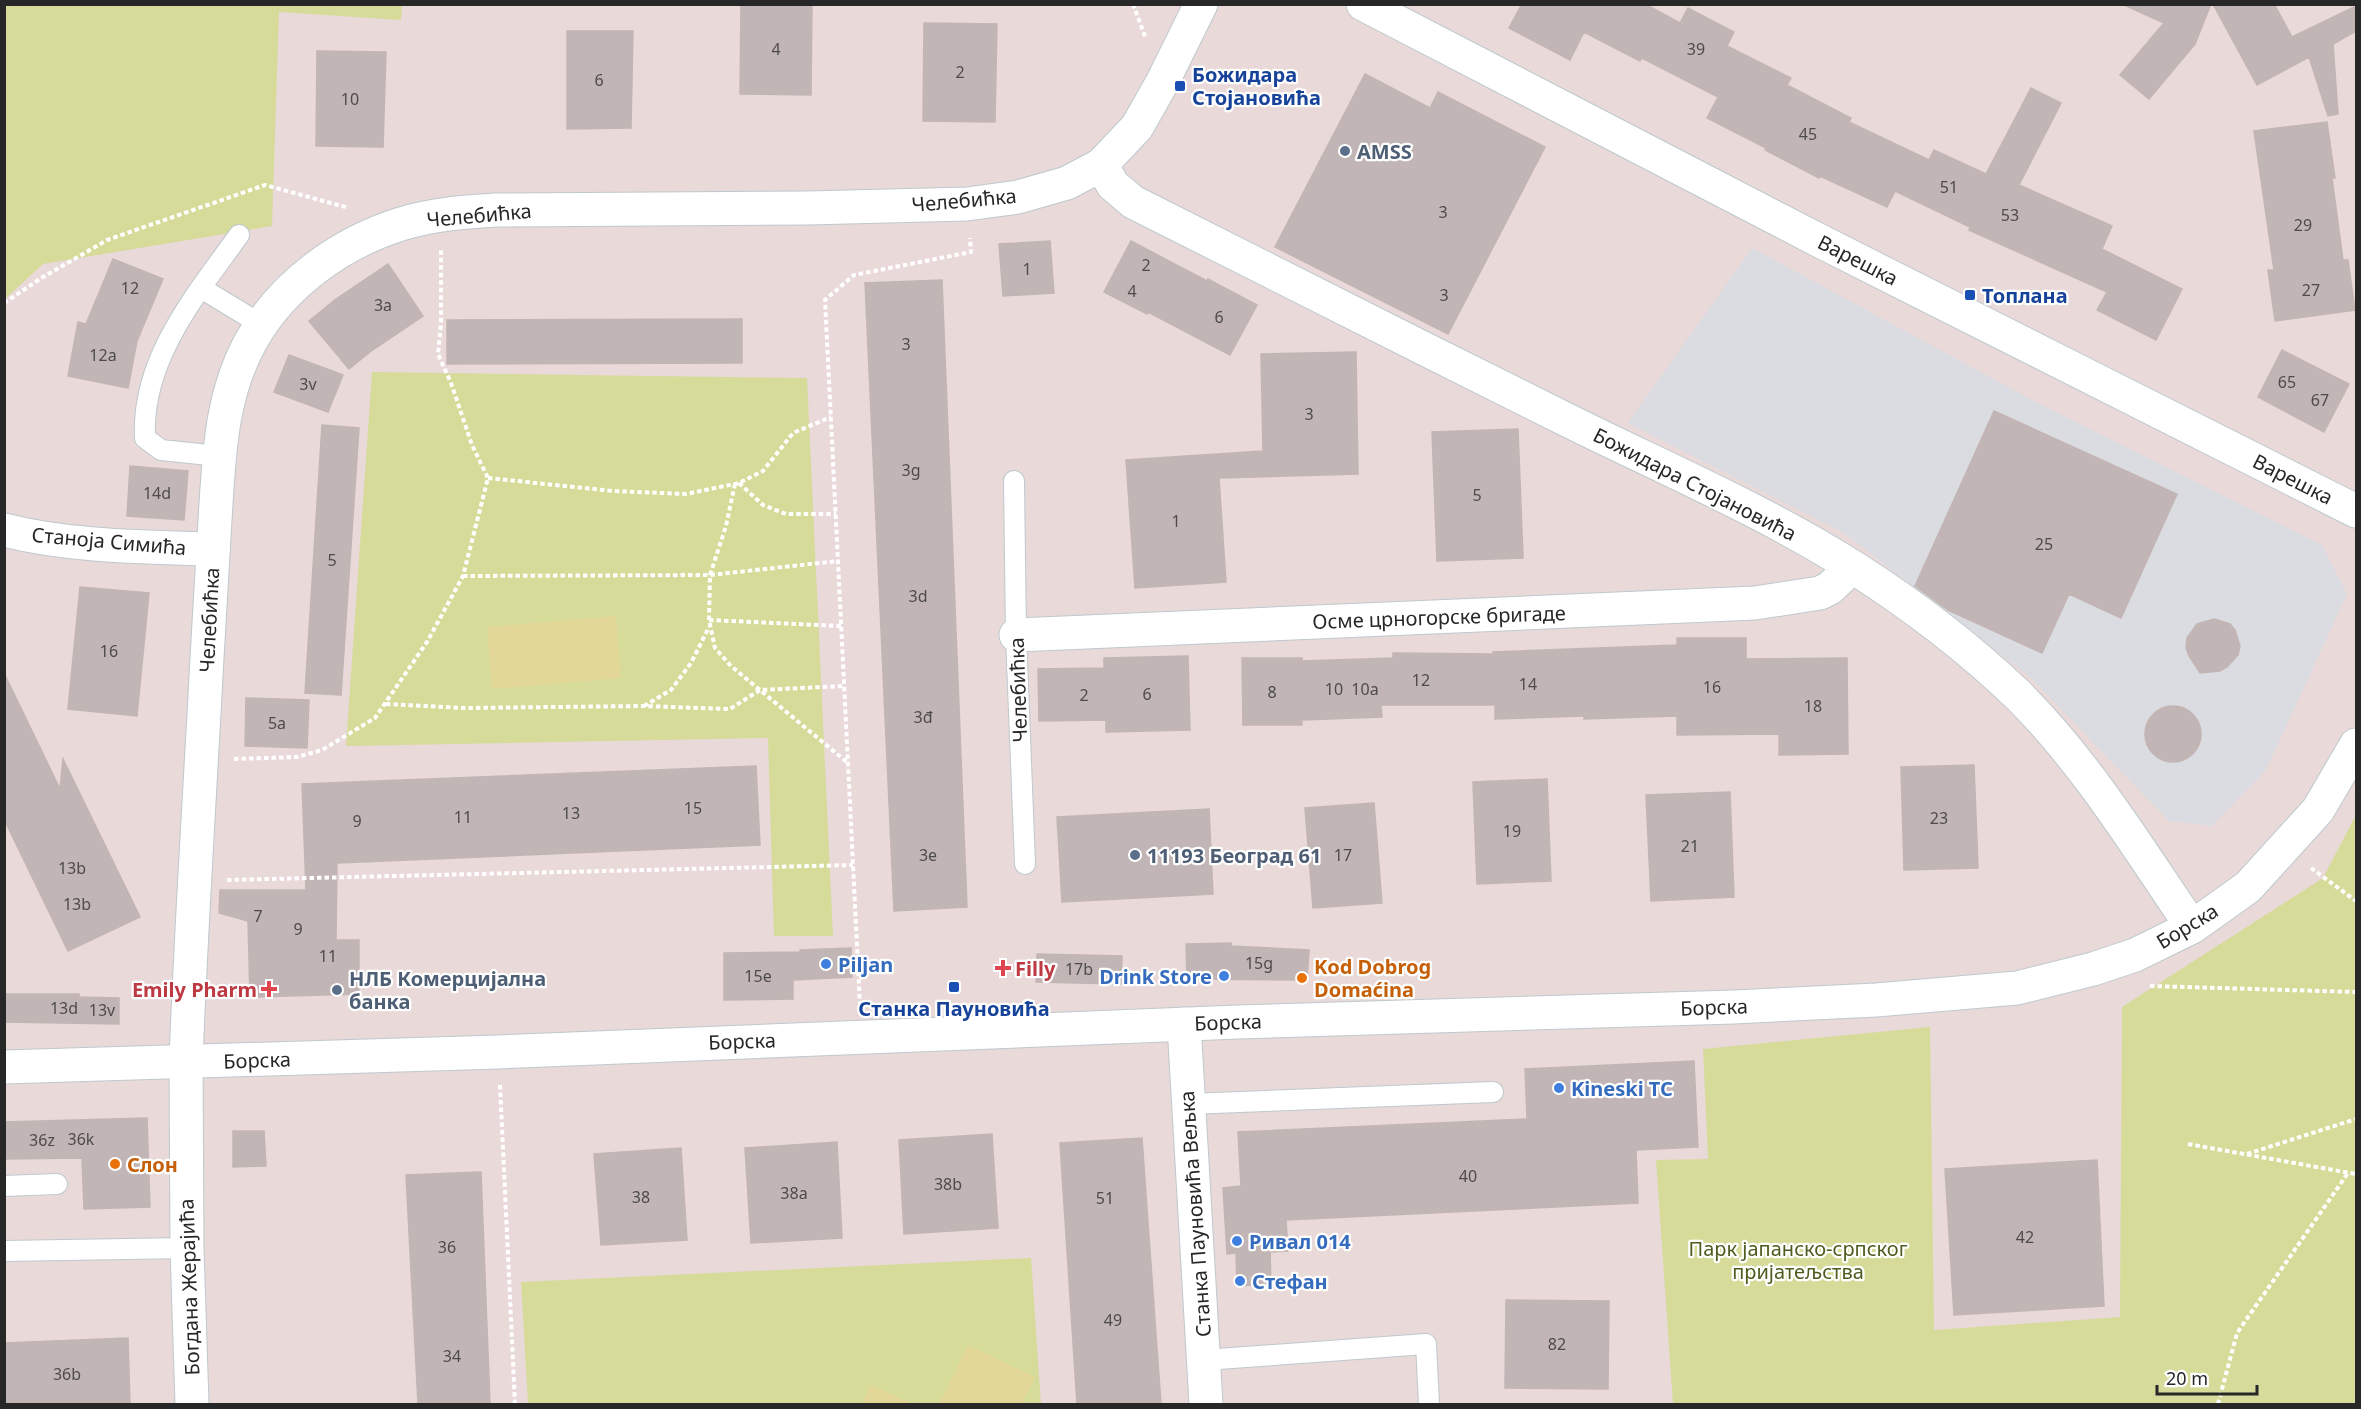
<svg xmlns="http://www.w3.org/2000/svg" width="2361" height="1409" viewBox="0 0 2361 1409" font-family="'Noto Sans',sans-serif">
<style>
.industrial{fill:#dadce1}
.green{fill:#d6db9a}
.pitch{fill:#e2d796}
.building{fill:#c1b6b5;stroke:#c3b5b4;stroke-width:1.5}
.lines{fill:none;stroke-linecap:round;stroke-linejoin:round}
.service-casing{stroke:#bec9cd;stroke-width:22}
.minor-casing{stroke:#bec9cd;stroke-width:35}
.tertiary-casing{stroke:#bec9cd;stroke-width:35}
.secondary-casing{stroke:#bec9cd;stroke-width:35}
.path{stroke:#fff;stroke-width:4;stroke-dasharray:4.5 3;stroke-linecap:butt}
.service{stroke:#fff;stroke-width:20}
.minor{stroke:#fff;stroke-width:33}
.tertiary{stroke:#fff;stroke-width:33}
.secondary{stroke:#fff;stroke-width:33}
.transit-dot{fill:#1a4fb4;stroke:#fff;stroke-width:2}
.service-dot{fill:#5c6f8a;stroke:#fff;stroke-width:2}
.shop-dot{fill:#3f7fe0;stroke:#fff;stroke-width:2}
.health-dot{fill:#e0444e;stroke:#fff;stroke-width:2}
.food-dot{fill:#e8710a;stroke:#fff;stroke-width:2}
.labels{text-anchor:middle;dominant-baseline:central;stroke-width:4.5;stroke-linejoin:round;paint-order:stroke}
.number-label{font-size:16px;fill:#4e4b4a}
.transit-label{font-size:20px;font-weight:bold;fill:#164399;stroke:#fff;text-anchor:start}
.service-label{font-size:20px;font-weight:bold;fill:#4e5e75;stroke:#fff;text-anchor:start}
.street-label{font-size:20px;fill:#272727;stroke:#fff}
.shop-label{font-size:20px;font-weight:bold;fill:#366cbe;stroke:#fff;text-anchor:start}
.food-label{font-size:20px;font-weight:bold;fill:#c56008;stroke:#fff;text-anchor:start}
.health-label{font-size:20px;font-weight:bold;fill:#be3a42;stroke:#fff;text-anchor:start}
.park-label{font-size:20px;fill:#4f5c1f;stroke:#fff}
</style>
<rect width="100%" height="100%" fill="#e9d9d9"/>
<path class="industrial" d="M1752,248L2034,401L2322,545L2347,594L2266,770L2212,826L2169,821L2031,678L1844,533L1628,423Z"/>
<path class="green" d="M5,5H402L401,20L279,12L272,226L43,264L5,299Z
M372,372L807,378L833,936H774L768,738L346,746Z
M2356,815V1404H1673L1656,1160L1708,1159L1703,1049L1930,1027L1934,1330L2120,1317L2122,1007L2323,878Z
M1031,1258L1041,1404H528L521,1282Z"/>
<path class="pitch" d="M616,616L621,678L492,689L487,627Z
M968,1345L1035,1377L1022,1404H939Z
M871,1385L913,1404H862Z"/>
<path class="building" d="M741,4H812L811,95L740,94Z
M1522,4H1645L1680,23L1688,8L1734,32L1727,46L1791,78L1787,85L1851,118L1849,122L1929,160L1934,150L1986,174L2031,88L2061,103L2019,185L2112,226L2102,249L2182,289L2156,340L2097,310L2107,292L1969,230L1970,227L1895,191L1887,207L1820,176L1819,178L1765,150L1766,148L1707,118L1718,97L1642,58L1640,61L1584,32L1570,60L1509,28Z
M2122,4H2211L2195,44L2149,99L2120,75L2164,23Z
M2213,4H2274L2292,37L2354,7L2356,11V31L2333,44L2338,114L2328,116L2309,57L2257,85Z
M924,23L997,24L995,122L923,121Z
M567,31H633L631,128L567,129Z
M317,51L386,52L383,147L316,146Z
M1365,74L1430,108L1438,92L1545,147L1448,334L1275,247Z
M2327,122L2335,178H2332L2343,260H2348L2355,310L2275,321L2268,270H2274L2254,131Z
M1050,241L1054,293L1003,296L999,244Z
M1131,241L1207,281L1208,279L1257,305L1230,355L1148,312L1147,314L1104,292Z
M113,259L163,279L137,341L128,388L68,376L78,322L86,324Z
M388,264L423,316L370,352L349,369L309,321L336,299Z
M942,280L967,907L894,911L865,283Z
M742,319V363L447,364V320Z
M2282,350L2349,384L2324,432L2258,397Z
M1356,352L1358,474L1219,478L1226,582L1135,588L1126,460L1263,451L1261,354Z
M289,355L343,375L328,412L274,392Z
M1994,411L2177,494L2121,618L2069,594L2042,653L1948,610L1915,586Z
M322,425L359,428L341,695L305,693Z
M1518,429L1523,558L1437,561L1432,432Z
M130,466L188,471L184,520L127,516Z
M80,587L149,593L137,716L68,709Z
M2214,619L2230,624L2235,630L2240,646L2238,655L2227,667L2220,671L2200,673L2189,656L2186,648L2187,638L2197,624Z
M1677,638H1746V659L1847,658L1848,754L1779,755V734L1677,735V716L1584,719V716L1495,719V705H1381L1382,717L1302,720V725H1243L1242,658H1302V661L1393,658V653L1493,654V652L1677,645Z
M1188,656L1190,730L1106,732V720L1039,721L1038,669L1104,668V658Z
M4,673L60,789L63,759L140,917L68,951L4,819Z
M246,698L309,700L307,748L245,746Z
M2145 734a28 28 0 1 1 56 0a28 28 0 1 1-56 0Z
M1974,765L1978,868L1904,870L1901,767Z
M756,766L760,845L337,863L336,940H359V994L250,997L248,921L219,913L220,890H306L302,784Z
M1547,779L1551,881L1477,884L1473,782Z
M1730,792L1734,897L1651,901L1646,795Z
M1374,803L1382,903L1313,908L1305,808Z
M1209,809L1213,894L1062,902L1057,817Z
M1231,943V946L1309,950L1307,980L1187,979L1186,944Z
M851,948L852,977L793,980V999L724,1000V953L800,952V950Z
M1037,954L1122,956L1121,984L1036,982Z
M4,994H79V997L119,998V1024L4,1022Z
M1694,1061L1698,1147L1636,1150L1638,1203L1286,1220L1288,1251L1270,1252L1271,1284L1237,1286L1236,1253L1227,1254L1223,1188L1241,1186L1238,1132L1527,1119L1525,1069Z
M147,1118L150,1207L84,1209L82,1158L4,1159V1122Z
M233,1131H264L266,1166L233,1167Z
M992,1134L998,1228L904,1234L899,1140Z
M1142,1138L1161,1404H1077L1060,1143Z
M837,1142L842,1238L751,1243L745,1148Z
M681,1148L687,1240L601,1245L594,1154Z
M2097,1160L2104,1306L1954,1315L1945,1169Z
M481,1172L490,1404H418L406,1175Z
M1506,1300L1609,1301L1608,1389L1505,1388Z
M128,1338L130,1404H4V1343Z"/>
<g class="lines">
<defs>
<path id="service" d="M201,288L262,325
M219,456L161,450L145,438C141,359 196,295 239,235
M1014,481L1016,635L1025,864
M1188,1104L1493,1092
M4,1186L57,1184
M4,1251L187,1248
M1204,1360L1426,1344L1429,1404"/>
<path id="minor" d="M1101,165L1113,185L1133,202C1276,274 1418,346 1561,417C1657,465 1763,510 1853,567C1911,604 1969,648 2019,696C2087,764 2138,848 2192,927
M4,530C72,547 143,547 213,549
M1016,635L1755,603L1820,593L1830,588L1852,567
M1184,1024L1206,1404
M186,1061L187,1248L192,1404"/>
<path id="tertiary" d="M1363,4L1820,241L2356,511
M186,1061C191,927 200,792 207,658C210,612 212,566 215,520C219,458 220,397 251,341C282,285 340,243 401,224C432,214 465,212 497,210L808,208L967,204L1018,197L1067,183L1101,165L1137,127L1163,81L1201,4"/>
<path id="secondary" d="M4,1067L498,1052L1238,1022L1734,1007L1876,1000L2017,988L2093,969L2135,955L2192,927L2248,887L2318,810L2356,745"/>
</defs>
<use href="#service" class="service-casing"/>
<use href="#minor" class="minor-casing"/>
<use href="#tertiary" class="tertiary-casing"/>
<use href="#secondary" class="secondary-casing"/>
<path class="path" d="M1133,4L1146,39
M4,303L43,277L107,240L265,185L349,208
M488,478L613,491L686,494L739,483L763,471L793,433L831,417
M739,483L763,505L786,514H836
M735,484L726,526L710,575L709,620L715,648L731,666L848,763
M463,576L710,575L838,561
M709,620L841,626
M386,704L465,708L643,706L730,709L760,690L844,686
M644,706L671,690L691,663L709,627
M234,759L297,757L322,750L375,718L427,642L463,576L488,478L472,445L451,383L438,354L441,322V249
M2311,868L2356,901
M227,880L853,865
M2150,986L2356,992
M860,1006L825,300L854,275L971,252L970,238
M500,1085L515,1404
M2188,1144L2356,1174
M2247,1154L2356,1119
M2218,1404L2237,1333L2348,1173"/>
<use href="#service" class="service"/>
<use href="#minor" class="minor"/>
<use href="#tertiary" class="tertiary"/>
<use href="#secondary" class="secondary"/>
</g>
<g class="transit-dot">
<rect x="1174" y="80" width="12" height="12" rx="3"/>
<rect x="1964" y="289" width="12" height="12" rx="3"/>
<rect x="948" y="981" width="12" height="12" rx="3"/>
</g>
<g class="service-dot">
<circle cx="1345" cy="151" r="6"/>
<circle cx="1135" cy="855" r="6"/>
<circle cx="337" cy="990" r="6"/>
</g>
<g class="shop-dot">
<circle cx="826" cy="964" r="6"/>
<circle cx="1224" cy="976" r="6"/>
<circle cx="1559" cy="1088" r="6"/>
<circle cx="1237" cy="1241" r="6"/>
<circle cx="1240" cy="1281" r="6"/>
</g>
<g class="health-dot">
<path d="M1000 959h6v6h6v6h-6v6h-6v-6h-6v-6h6z"/>
<path d="M266 980h6v6h6v6h-6v6h-6v-6h-6v-6h6z"/>
</g>
<g class="food-dot">
<circle cx="1302" cy="978" r="6"/>
<circle cx="115" cy="1164" r="6"/>
</g>
<g class="labels">
<g class="number-label">
<text x="776" y="49">4</text>
<text x="1696" y="49">39</text>
<text x="960" y="72">2</text>
<text x="599" y="80">6</text>
<text x="350" y="99">10</text>
<text x="1808" y="134">45</text>
<text x="1949" y="187">51</text>
<text x="1443" y="212">3</text>
<text x="2010" y="215">53</text>
<text x="2303" y="225">29</text>
<text x="1146" y="265">2</text>
<text x="1027" y="269">1</text>
<text x="130" y="288">12</text>
<text x="2311" y="290">27</text>
<text x="1132" y="291">4</text>
<text x="1444" y="295">3</text>
<text x="383" y="305">3a</text>
<text x="1219" y="317">6</text>
<text x="906" y="344">3</text>
<text x="103" y="355">12a</text>
<text x="2287" y="382">65</text>
<text x="308" y="384">3v</text>
<text x="2320" y="400">67</text>
<text x="1309" y="414">3</text>
<text x="911" y="470">3g</text>
<text x="157" y="493">14d</text>
<text x="1477" y="495">5</text>
<text x="1176" y="521">1</text>
<text x="2044" y="544">25</text>
<text x="332" y="560">5</text>
<text x="918" y="596">3d</text>
<text x="109" y="651">16</text>
<text x="1421" y="680">12</text>
<text x="1528" y="684">14</text>
<text x="1712" y="687">16</text>
<text x="1334" y="689">10</text>
<text x="1365" y="689">10a</text>
<text x="1272" y="692">8</text>
<text x="1147" y="694">6</text>
<text x="1084" y="695">2</text>
<text x="1813" y="706">18</text>
<text x="923" y="717">3đ</text>
<text x="277" y="723">5a</text>
<text x="693" y="808">15</text>
<text x="571" y="813">13</text>
<text x="463" y="817">11</text>
<text x="1939" y="818">23</text>
<text x="357" y="821">9</text>
<text x="1512" y="831">19</text>
<text x="1690" y="846">21</text>
<text x="928" y="855">3e</text>
<text x="1343" y="855">17</text>
<text x="72" y="868">13b</text>
<text x="77" y="904">13b</text>
<text x="258" y="916">7</text>
<text x="298" y="929">9</text>
<text x="328" y="956">11</text>
<text x="1259" y="963">15g</text>
<text x="1079" y="969">17b</text>
<text x="758" y="976">15e</text>
<text x="64" y="1008">13d</text>
<text x="102" y="1010">13v</text>
<text x="81" y="1139">36k</text>
<text x="42" y="1140">36z</text>
<text x="1468" y="1176">40</text>
<text x="948" y="1184">38b</text>
<text x="794" y="1193">38a</text>
<text x="641" y="1197">38</text>
<text x="1105" y="1198">51</text>
<text x="2025" y="1237">42</text>
<text x="447" y="1247">36</text>
<text x="1113" y="1320">49</text>
<text x="1557" y="1344">82</text>
<text x="452" y="1356">34</text>
<text x="67" y="1374">36b</text>
</g>
<g class="transit-label">
<text x="1192" y="74">Божидара<tspan x="1192" dy="23">Стојановића</tspan></text>
<text x="1982" y="295">Топлана</text>
<text x="954" y="1008" text-anchor="middle">Станка Пауновића</text>
</g>
<g class="service-label">
<text x="1357" y="151">AMSS</text>
<text x="1147" y="855">11193 Београд 61</text>
<text x="349" y="978">НЛБ Комерцијална<tspan x="349" dy="23">банка</tspan></text>
</g>
<g class="street-label">
<text transform="translate(964 200) rotate(-5)">Челебићка</text>
<text transform="translate(479 215) rotate(-5)">Челебићка</text>
<text transform="translate(1858 260) rotate(27)">Варешка</text>
<text transform="translate(2293 479) rotate(27)">Варешка</text>
<text transform="translate(1695 484) rotate(27)">Божидара Стојановића</text>
<text transform="translate(109 541) rotate(5)">Станоја Симића</text>
<text transform="translate(1439 617) rotate(-2)">Осме црногорске бригаде</text>
<text transform="translate(209 620) rotate(-87)">Челебићка</text>
<text transform="translate(1018 690) rotate(-92)">Челебићка</text>
<text transform="translate(2187 926) rotate(-31)">Борска</text>
<text transform="translate(1714 1007) rotate(-2)">Борска</text>
<text transform="translate(1228 1022) rotate(-2)">Борска</text>
<text transform="translate(742 1041) rotate(-2)">Борска</text>
<text transform="translate(257 1060) rotate(-2)">Борска</text>
<text transform="translate(1195 1214) rotate(-94)">Станка Пауновића Вељка</text>
<text transform="translate(189 1287) rotate(-92)">Богдана Жерајића</text>
</g>
<g class="shop-label">
<text x="838" y="964">Piljan</text>
<text x="1212" y="976" text-anchor="end">Drink Store</text>
<text x="1571" y="1088">Kineski TC</text>
<text x="1249" y="1241">Ривал 014</text>
<text x="1252" y="1281">Стефан</text>
</g>
<g class="food-label">
<text x="1314" y="966">Kod Dobrog<tspan x="1314" dy="23">Domaćina</tspan></text>
<text x="127" y="1164">Слон</text>
</g>
<g class="health-label">
<text x="1015" y="968">Filly</text>
<text x="257" y="989" text-anchor="end">Emily Pharm</text>
</g>
<g class="park-label">
<text x="1798" y="1248">Парк јапанско-српског<tspan x="1798" dy="23">пријатељства</tspan></text>
</g>
</g>
<rect width="2361" height="1409" fill="none" stroke="#272727" stroke-width="12"/>
<path d="M2157 1385v9h100v-9" fill="none" stroke="#272727" stroke-width="3"/>
<text x="2166" y="1385" font-size="18" fill="#272727" stroke="#ffffff" stroke-width="4.5" paint-order="stroke">20 m</text>
</svg>
